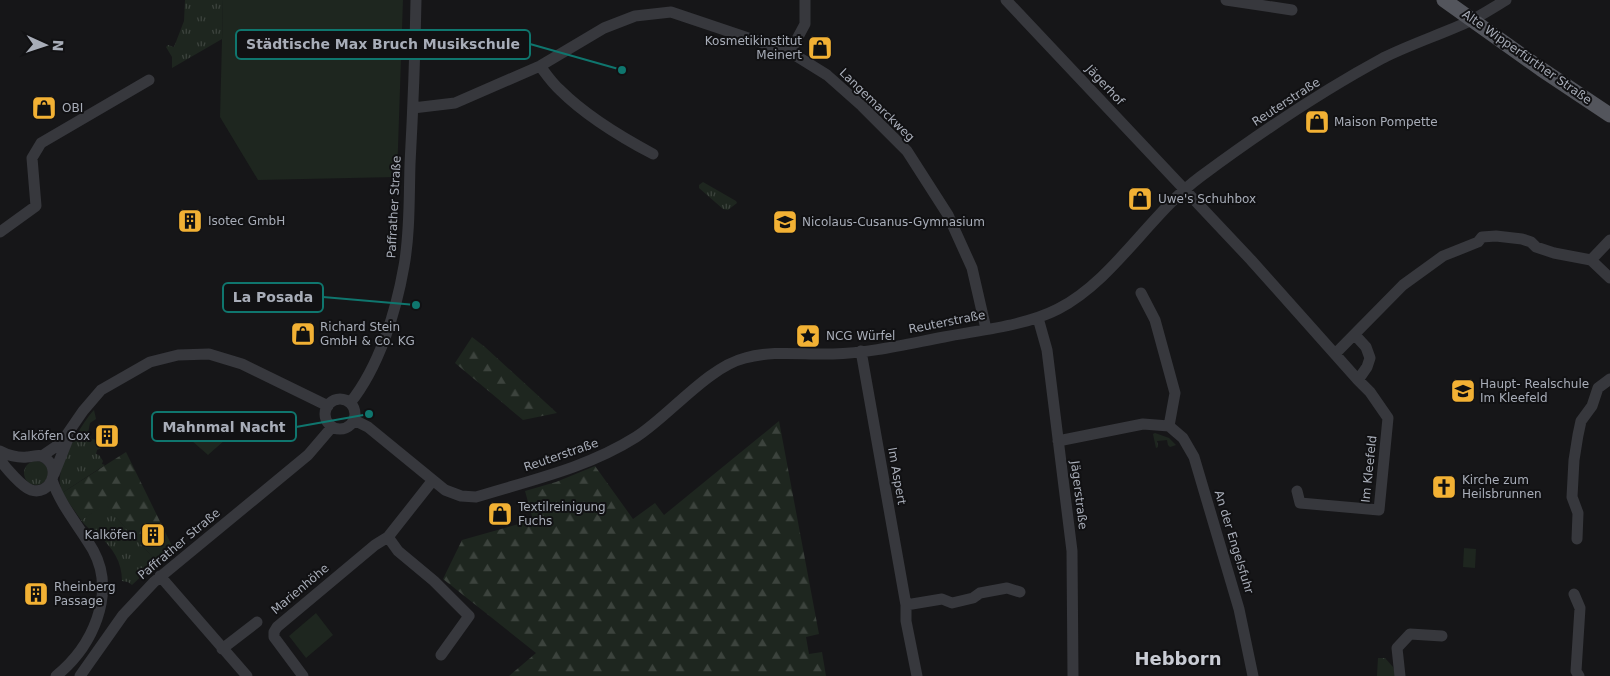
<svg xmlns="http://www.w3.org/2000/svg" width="1610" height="676" viewBox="0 0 1610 676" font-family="'DejaVu Sans',sans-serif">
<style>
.grass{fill:url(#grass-tufts)}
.forest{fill:url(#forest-firs)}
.park{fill:#1e261f}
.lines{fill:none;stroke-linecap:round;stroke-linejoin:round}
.minor{stroke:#37383d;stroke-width:11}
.major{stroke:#53555c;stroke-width:15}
.labels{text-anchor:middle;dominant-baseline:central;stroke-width:4;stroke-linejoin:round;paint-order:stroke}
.poi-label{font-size:12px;fill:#a8adb8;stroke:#111113;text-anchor:start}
.street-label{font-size:12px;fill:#a8adb8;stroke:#111113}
.district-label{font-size:18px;font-weight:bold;fill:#c9ccd4;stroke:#111113}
.leader{fill:none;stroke:#0f766e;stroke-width:2}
.callout-dot{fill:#0f766e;stroke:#111113;stroke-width:2}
.callout{fill:#111113;stroke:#0f766e;stroke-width:2}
.callout-label{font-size:14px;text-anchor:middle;font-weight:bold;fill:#a8adb8}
</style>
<defs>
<pattern id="grass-tufts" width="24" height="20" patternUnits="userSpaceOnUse" patternTransform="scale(1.25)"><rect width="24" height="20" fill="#1e261f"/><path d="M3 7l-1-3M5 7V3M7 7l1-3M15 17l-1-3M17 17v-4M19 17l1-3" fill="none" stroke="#3c433d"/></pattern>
<pattern id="forest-firs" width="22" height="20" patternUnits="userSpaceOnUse" patternTransform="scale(1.25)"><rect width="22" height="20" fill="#1e261f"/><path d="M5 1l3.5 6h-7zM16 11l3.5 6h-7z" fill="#3c433d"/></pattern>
</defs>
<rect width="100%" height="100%" fill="#161618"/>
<path class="grass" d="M185,0H223L222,39L172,68V57L166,47L168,45L174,47L184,21Z
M703,182L736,201L737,203L728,210L723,209L699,188V185Z
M94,410L96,419L90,423L88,433L92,439L101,441L104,447L97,450L96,454L99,455L103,461L102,464L105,465L62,493C61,488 59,483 60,477C62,458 81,424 94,410Z
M1155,433L1169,438L1176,445L1170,447L1168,445L1167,440L1157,441L1158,447L1156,448L1153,434Z
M24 473a12 12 0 1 1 24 0a12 12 0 1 1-24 0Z
M106,504L121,523L159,564L149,569L132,585L128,582L122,581C122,562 113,548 99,536C92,531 86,527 81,520Z
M1378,658H1385L1393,667L1396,676H1377Z"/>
<path class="forest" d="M472,337L485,347L557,413L523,420L455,363Z
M779,421L819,634L806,637L809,654L822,652L826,676H509L536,653L443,579L462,540L533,520L525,491L556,482L595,466L633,519L655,503L664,515Z
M126,452L174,550L159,564L121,523L106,505L81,520L62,493Z"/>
<path class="park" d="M223,0H403L397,177L258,180L220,117Z
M177,415C200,415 219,411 233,433L208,455L176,427Z
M1464,548L1476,549L1475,568L1463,567Z
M316,613L333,635L306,658L289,636Z"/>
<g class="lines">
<path class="minor" d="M1006,0L1251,260L1358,380
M1226,0L1292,10
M790,52L805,24V0
M540,66C546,74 552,83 560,90C586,116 619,136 653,154
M413,108L455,103L540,66L604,28L635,16L671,12L790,52L827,75L862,106L907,151L948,215L972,268L986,329
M0,232L36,206L32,158L41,143L149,80
M1610,240L1591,260L1610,278
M1141,293L1155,320L1175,393L1169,426L1183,438L1194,457L1239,609L1253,676
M1038,318L1047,350L1072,551L1073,676
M861,351L906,605V621L917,676
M1335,354L1403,285L1443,256L1478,242L1482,237L1496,236L1522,239L1531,242L1536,247L1554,253L1591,260
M325 414a15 15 0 1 1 30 0a15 15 0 1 1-30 0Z
M350,403C379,367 396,312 404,266C410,233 409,197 410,164C413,109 415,55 416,0
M354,420L368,427L445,490L461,496L476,497C531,480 587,468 636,437C669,416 708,367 745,358C773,350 804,355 833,354C870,353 907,344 944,337C980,330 1025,326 1058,309C1114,280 1149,215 1200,177C1258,134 1320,92 1383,58C1411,44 1442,34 1470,21C1482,15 1494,7 1506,0
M1058,441L1143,424L1169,426
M0,451C7,455 18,458 27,457C34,457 39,453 45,458C62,469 50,496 31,490C22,487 6,468 0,460
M42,456L61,443L83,411L101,390L150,362L178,355L209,354L242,364L328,406
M54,474L68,439
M52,480C61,506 79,526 93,550C117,594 92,647 56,676
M433,480L388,537L398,551L434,581L469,616L441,655
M1297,491L1300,503L1379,510L1388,418L1370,392L1358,380L1367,367L1370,358L1366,347L1355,335
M1577,539L1578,513L1572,497L1574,460L1578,435L1581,421L1592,406L1598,388L1610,379
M160,576L247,676
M1574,594L1580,608L1576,671L1579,676
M906,605L942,599L952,603L973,598L980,593L1007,588L1020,592
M222,649L257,622
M80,676L123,615L154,582L308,455L332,427
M303,676L274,637V632L277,627L375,545L388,537
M1400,676L1397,648L1410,634L1442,636"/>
<path class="major" d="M1444,0L1541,69L1610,115"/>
</g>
<defs>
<symbol id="shop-square" viewBox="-11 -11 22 22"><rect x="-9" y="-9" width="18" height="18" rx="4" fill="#f2b134" stroke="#111113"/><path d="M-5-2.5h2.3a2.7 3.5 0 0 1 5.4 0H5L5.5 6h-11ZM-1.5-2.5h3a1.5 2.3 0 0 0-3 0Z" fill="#111"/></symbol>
<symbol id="building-square" viewBox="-11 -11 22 22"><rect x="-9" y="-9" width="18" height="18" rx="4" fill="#f2b134" stroke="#111113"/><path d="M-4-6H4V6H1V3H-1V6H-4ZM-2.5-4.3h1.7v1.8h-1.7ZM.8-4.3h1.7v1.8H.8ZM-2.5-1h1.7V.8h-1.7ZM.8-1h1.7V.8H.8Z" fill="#111"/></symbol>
<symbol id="school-square" viewBox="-11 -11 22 22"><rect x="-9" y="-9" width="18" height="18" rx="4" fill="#f2b134" stroke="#111113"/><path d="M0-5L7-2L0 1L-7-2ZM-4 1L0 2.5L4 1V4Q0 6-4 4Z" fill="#111"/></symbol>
<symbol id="sight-square" viewBox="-11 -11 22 22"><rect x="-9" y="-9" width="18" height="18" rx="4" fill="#f2b134" stroke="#111113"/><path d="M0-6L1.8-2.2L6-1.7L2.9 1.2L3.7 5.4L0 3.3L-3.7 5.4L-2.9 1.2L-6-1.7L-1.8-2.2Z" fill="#111"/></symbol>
<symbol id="church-square" viewBox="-11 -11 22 22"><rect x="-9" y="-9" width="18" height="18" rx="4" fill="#f2b134" stroke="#111113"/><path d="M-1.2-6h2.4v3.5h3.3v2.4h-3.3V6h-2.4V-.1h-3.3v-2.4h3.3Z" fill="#111"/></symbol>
</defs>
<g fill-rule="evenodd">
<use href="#shop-square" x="806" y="34" width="28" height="28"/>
<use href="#shop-square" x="30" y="94" width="28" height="28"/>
<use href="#shop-square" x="1303" y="108" width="28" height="28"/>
<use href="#shop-square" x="1126" y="185" width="28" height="28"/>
<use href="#building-square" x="176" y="207" width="28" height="28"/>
<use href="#school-square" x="771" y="208" width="28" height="28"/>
<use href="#shop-square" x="289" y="320" width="28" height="28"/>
<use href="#sight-square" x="794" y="322" width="28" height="28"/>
<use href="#school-square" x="1449" y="377" width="28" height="28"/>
<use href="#building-square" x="93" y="422" width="28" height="28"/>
<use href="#church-square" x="1430" y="473" width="28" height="28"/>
<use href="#shop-square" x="486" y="500" width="28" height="28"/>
<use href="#building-square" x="139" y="521" width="28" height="28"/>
<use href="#building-square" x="22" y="580" width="28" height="28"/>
</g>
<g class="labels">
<g class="poi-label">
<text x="802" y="41" text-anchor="end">Kosmetikinstitut<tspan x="802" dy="14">Meinert</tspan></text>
<text x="62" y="108">OBI</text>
<text x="1334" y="122">Maison Pompette</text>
<text x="1158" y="199">Uwe's Schuhbox</text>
<text x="208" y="221">Isotec GmbH</text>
<text x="802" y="222">Nicolaus-Cusanus-Gymnasium</text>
<text x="320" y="327">Richard Stein<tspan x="320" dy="14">GmbH &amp; Co. KG</tspan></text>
<text x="826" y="336">NCG Würfel</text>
<text x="1480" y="384">Haupt- Realschule<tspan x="1480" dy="14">Im Kleefeld</tspan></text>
<text x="90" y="436" text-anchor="end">Kalköfen Cox</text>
<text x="1462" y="480">Kirche zum<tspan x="1462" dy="14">Heilsbrunnen</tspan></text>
<text x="518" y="507">Textilreinigung<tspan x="518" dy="14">Fuchs</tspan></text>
<text x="136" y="535" text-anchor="end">Kalköfen</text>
<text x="54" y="587">Rheinberg<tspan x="54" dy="14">Passage</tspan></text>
</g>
<g class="street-label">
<text transform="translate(1527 57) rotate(35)">Alte Wipperfürther Straße</text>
<text transform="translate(1105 85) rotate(47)">Jägerhof</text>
<text transform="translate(1286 102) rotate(-33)">Reuterstraße</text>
<text transform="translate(877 105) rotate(44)">Langemarckweg</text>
<text transform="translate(394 207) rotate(-87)">Paffrather Straße</text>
<text transform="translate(947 322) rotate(-11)">Reuterstraße</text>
<text transform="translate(561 455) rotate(-19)">Reuterstraße</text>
<text transform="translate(1369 469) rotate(-84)">Im Kleefeld</text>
<text transform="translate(897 476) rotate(80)">Im Aspert</text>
<text transform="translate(1079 495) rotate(83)">Jägerstraße</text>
<text transform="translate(1234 542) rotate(73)">An der Engelsfuhr</text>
<text transform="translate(179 544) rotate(-40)">Paffrather Straße</text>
<text transform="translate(300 589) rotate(-40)">Marienhöhe</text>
</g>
<g class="district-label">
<text x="1178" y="658">Hebborn</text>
</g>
</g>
<path class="leader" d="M622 70L530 44M416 305L323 297M369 414L296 427"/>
<g class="callout-dot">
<circle cx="622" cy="70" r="5"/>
<circle cx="416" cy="305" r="5"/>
<circle cx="369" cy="414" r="5"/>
</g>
<g class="callout">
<rect x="236" y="30" width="294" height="29" rx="5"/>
<rect x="223" y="283" width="100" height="29" rx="5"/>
<rect x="152" y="412" width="144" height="29" rx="5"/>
</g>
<g class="callout-label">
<text x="383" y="49">Städtische Max Bruch Musikschule</text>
<text x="273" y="302">La Posada</text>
<text x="224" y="432">Mahnmal Nacht</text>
</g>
<g transform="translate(45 45) rotate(93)" stroke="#111113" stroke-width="4" paint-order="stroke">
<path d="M0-4L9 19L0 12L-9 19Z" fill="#a8adb8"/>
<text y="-8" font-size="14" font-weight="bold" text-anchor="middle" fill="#a8adb8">N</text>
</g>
</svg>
